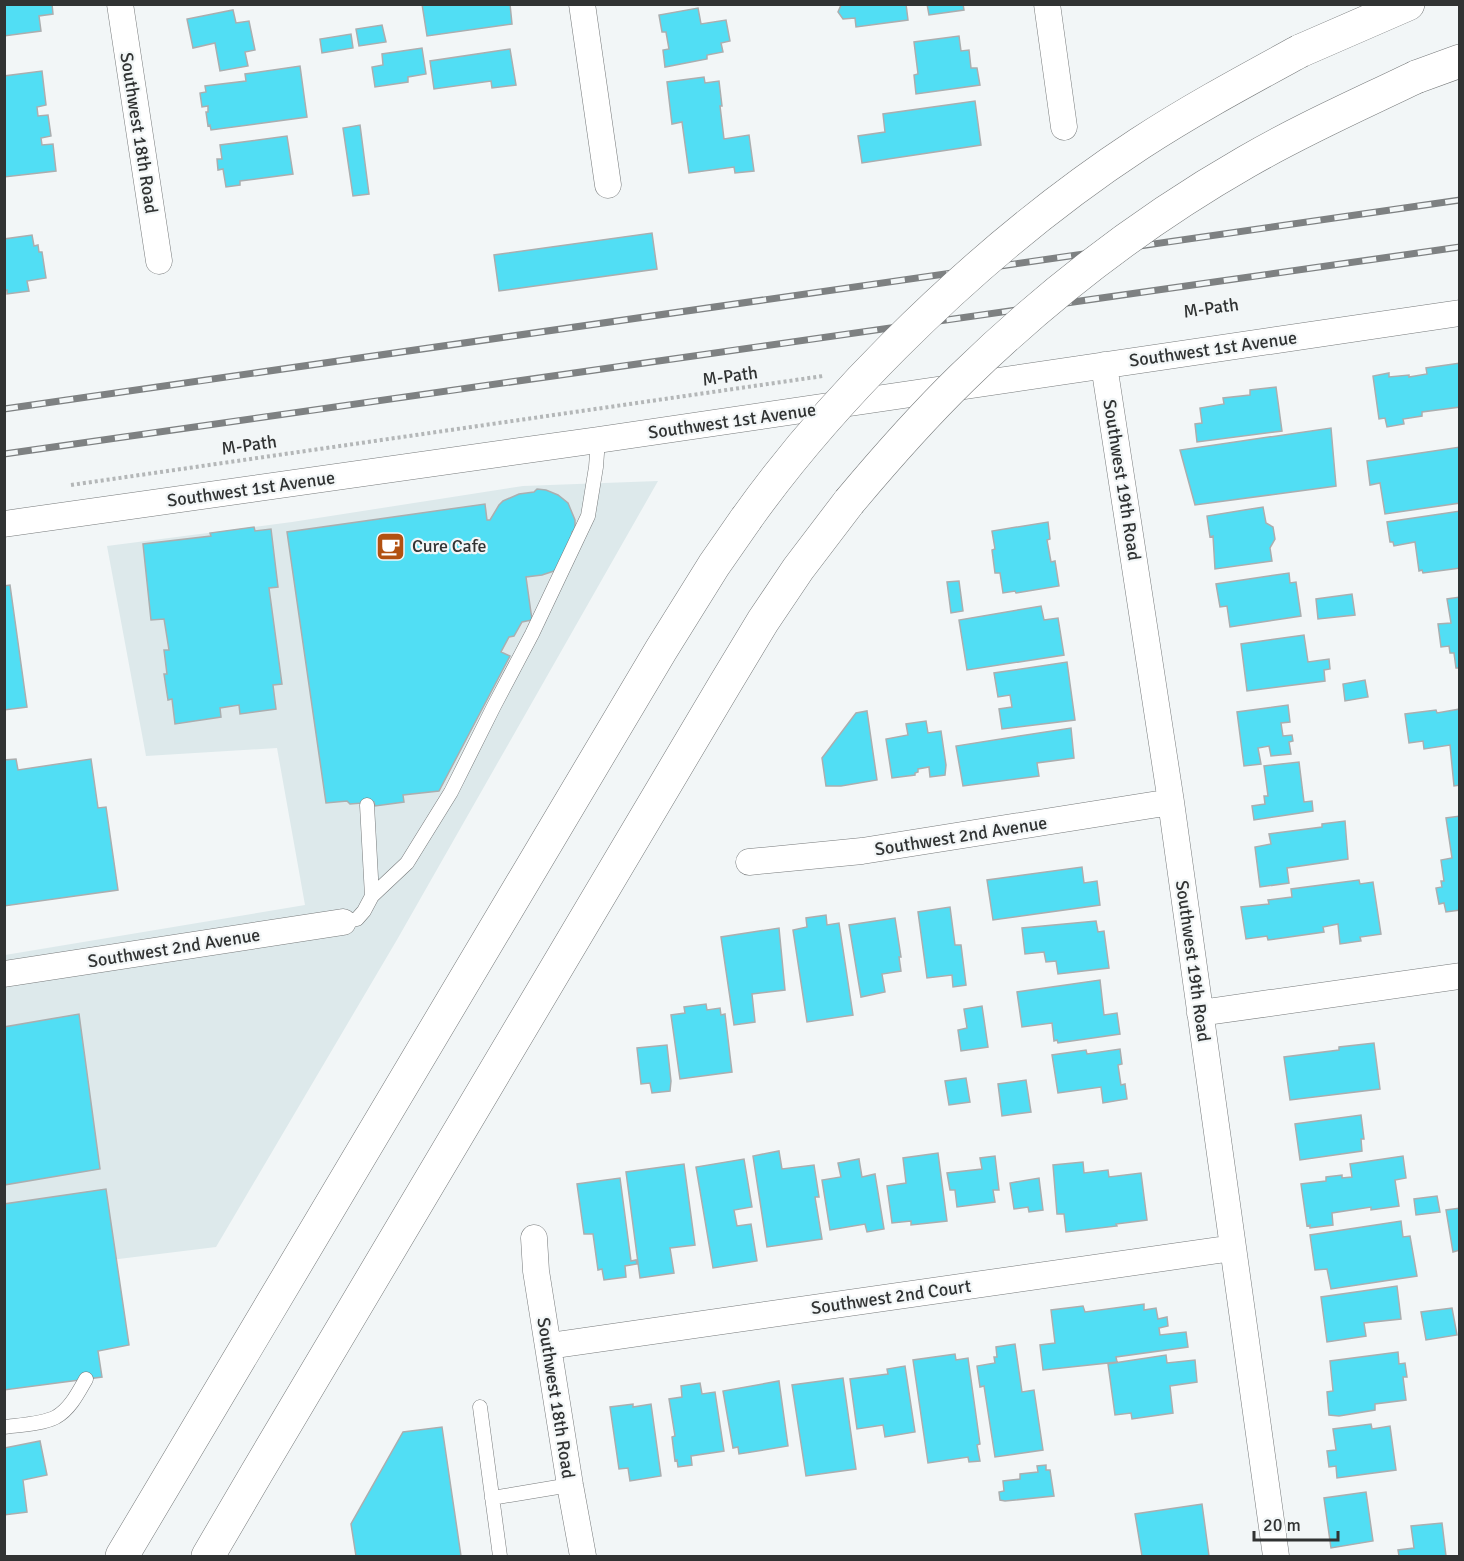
<svg xmlns="http://www.w3.org/2000/svg" width="1464" height="1561" viewBox="0 0 1464 1561" font-family="Signika,sans-serif">
<style>
.built{fill:#dde9eb}
.building{fill:#51def4;stroke:#abaeaf;stroke-width:1.5}
.lines{fill:none;stroke-linecap:round;stroke-linejoin:round}
.lane-casing{stroke:#777a7b;stroke-width:15}
.street-casing{stroke:#777a7b;stroke-width:27}
.highway-casing{stroke:#777a7b;stroke-width:34}
.path{stroke:#b4b7b8;stroke-width:4;stroke-dasharray:3 3;stroke-linecap:butt}
.lane{stroke:#fff;stroke-width:14}
.street{stroke:#fff;stroke-width:26}
.highway{stroke:#fff;stroke-width:33}
.rail-casing{stroke:#7e8182;stroke-width:7}
.rail{stroke:#f2f6f7;stroke-width:4.5;stroke-dasharray:14;stroke-linecap:butt}
.highway-bridge-casing{stroke:#777a7b;stroke-width:34;stroke-linecap:butt}
.highway-bridge{stroke:#fff;stroke-width:33}
.labels{text-anchor:middle;dominant-baseline:central;stroke-width:4.5;stroke-linejoin:round;paint-order:stroke}
.street-label{font-size:18px;fill:#313333;stroke:#f2f6f7}
.poi-label{font-size:18px;fill:#313333;stroke:#f2f6f7;text-anchor:start}
</style>
<rect width="100%" height="100%" fill="#f2f6f7"/>
<path class="built" d="M658,481L398,938L216,1247L5,1273V955L305,905L277,748L146,756L107,546L292,522L523,486Z"/>
<path class="building" d="M4,4H52L53,14L39,16L41,31L4,36Z
M422,4H510L512,24L427,36Z
M906,4L908,20L856,27L855,18L843,19L838,12L841,5L844,4Z
M927,4H963L964,10L929,15Z
M698,8L701,24L726,20L730,41L721,43L723,52L707,55V59L665,67L663,50L669,49L666,32H662L659,15Z
M233,10L236,23L249,21L255,50L245,52L248,66L220,71L215,43L193,48L187,19Z
M382,25L386,42L359,46L356,29Z
M351,34L353,48L322,53L320,39Z
M959,36L961,51L969,50L971,68H977L980,85L916,94L914,75L918,74L914,42Z
M422,48L426,74L408,77V82L375,87L372,67L383,65L382,54Z
M510,49L516,85L492,88L491,81L434,89L430,61Z
M300,66L307,117L211,130L210,125L208,126L206,112H208V106L202,107L200,93L206,92L205,86L246,81L245,74Z
M42,71L46,105L37,107L38,116L48,115L51,136L41,138L42,145L53,144L56,171L4,177V76Z
M704,77L705,83L719,81L722,106H720L724,139L749,135L754,171L735,173L734,167L689,173L682,122L672,124L667,82Z
M975,101L981,145L862,163L858,136L885,132L883,114Z
M360,125L369,194L353,196L343,128Z
M287,136L293,174L240,181V185L226,187L223,169L218,170L217,159H222L220,145Z
M652,233L657,269L499,291L494,255Z
M32,235L34,246L38,245L39,252H42L46,278L27,281L29,291L7,294V290L4,291V239Z
M1460,363V407L1422,412V416L1403,419L1404,424L1387,427L1385,418L1379,419L1373,376L1389,373V377L1409,375V377L1427,374L1426,368Z
M1276,387L1282,431L1197,442L1195,424L1202,423L1200,408L1224,404L1223,398L1250,395V390Z
M1331,428L1336,486L1195,505L1180,450Z
M1460,447V503L1385,514L1380,483L1370,485L1367,461Z
M537,489L546,490L558,495L568,503L575,520V530L572,532V538L563,563L554,571L542,575L526,577L532,620L522,622L514,636L509,637L501,652L510,656L439,791L403,795L404,802L375,806L374,802L350,804L347,801L326,803L287,532L485,504L487,520H490L499,505L503,501L519,494L534,492Z
M1263,507L1266,523L1273,527L1275,539L1270,548L1272,561L1215,569L1213,536L1210,537L1207,516Z
M1460,511V568L1423,573L1422,570L1419,571L1415,542L1394,546L1393,542H1390L1387,522Z
M1048,522L1050,539L1047,540L1051,562L1055,561L1059,586L1016,593L1015,591L1003,593L1000,573H995L992,550L995,549L992,531Z
M254,527L255,531L271,529L278,587L269,588L282,684L273,685L276,709L240,714L239,705L220,708L221,717L175,724L172,699L168,700L164,674H167L164,650H169L164,619L151,620L143,544L211,536L210,533Z
M1289,573L1290,583L1296,582L1301,616L1230,627L1227,606L1220,607L1216,584Z
M959,581L963,611L951,613L947,582Z
M10,585L27,707L4,710V586Z
M1352,594L1355,615L1318,619L1316,599Z
M1460,597V668H1456L1454,653H1450L1449,646L1441,647L1438,624L1451,623L1447,599Z
M1041,606L1044,620L1058,618L1064,655L967,670L959,620Z
M1304,635L1308,662L1329,659L1330,669L1324,670L1325,681L1247,691L1241,644Z
M1067,662L1075,720L1002,729L999,709L1012,707L1010,695L998,697L994,673Z
M1365,680L1368,697L1345,701L1343,684Z
M1288,705L1290,722L1281,723L1283,736L1292,735L1293,741L1289,742L1291,754L1271,756L1269,746L1258,748L1261,764L1244,766L1237,712Z
M1460,709V785L1454,786L1450,745L1424,749L1423,741L1409,743L1405,714L1436,710L1437,713Z
M867,711L877,780L841,786H826L822,758L856,713Z
M926,721L928,733L941,731L946,765L945,775L930,777L929,767L918,769V772L915,773V775L892,778L886,739L908,735L906,724Z
M1071,728L1074,758L1037,763L1039,776L963,786L956,746Z
M16,759L18,770L91,759L98,808L106,807L118,890L4,906V760Z
M1299,762L1304,802L1312,801L1313,811L1254,820L1252,806L1265,804L1264,796H1268L1264,766Z
M1460,816V910L1446,912L1444,903L1439,904L1436,888L1442,887L1441,881H1444L1441,860L1452,858L1446,818Z
M1345,821L1348,859L1287,868L1289,883L1260,887L1255,847L1271,844L1269,834L1322,827V824Z
M1082,867L1084,883L1097,881L1100,905L993,920L987,880Z
M1359,880L1360,884L1373,882L1381,934L1360,937L1361,941L1340,944L1338,924L1323,927L1324,932L1268,940L1267,936L1246,939L1241,907L1269,904L1268,900L1292,897L1291,889Z
M950,907L955,945H961L966,985L953,987L952,975L927,978L918,912Z
M826,915L827,925L839,923L853,1015L807,1022L793,930L807,927L806,918Z
M895,918L901,957H899L901,971L882,974L885,992L861,997L849,925Z
M1096,921L1098,932L1104,931L1109,968L1058,974L1056,961L1046,962L1044,952L1025,954L1022,928Z
M779,928L785,990L752,994L755,1022L734,1025L721,937Z
M1100,980L1104,1015L1117,1013L1120,1034L1058,1043L1057,1040L1054,1041L1052,1023L1022,1027L1017,992Z
M706,1004L707,1010L720,1008L721,1015L725,1014L732,1072L680,1079L671,1015L685,1013L684,1007Z
M982,1006L988,1047L961,1051L958,1030L967,1028L964,1009Z
M79,1014L100,1169L4,1185V1027Z
M1374,1043L1380,1089L1290,1100L1284,1057L1339,1050V1047Z
M667,1045L671,1081L670,1091L652,1093L650,1083L641,1084L637,1048Z
M1120,1049L1122,1064L1118,1065L1121,1085L1125,1084L1127,1099L1103,1103L1101,1087L1058,1093L1052,1055L1086,1050L1087,1054Z
M966,1078L970,1102L949,1105L945,1081Z
M1026,1080L1031,1112L1002,1116L998,1084Z
M1361,1115L1364,1139H1361L1362,1151L1300,1160L1295,1124Z
M779,1151L782,1169L814,1165L819,1197H815L822,1239L767,1247L753,1156Z
M938,1153L947,1221L911,1225V1221L892,1223L887,1186L906,1183L903,1158Z
M995,1156L999,1190H993L995,1202L957,1207L955,1190H950L947,1173L982,1169L980,1158Z
M1403,1156L1406,1178L1395,1180L1399,1206L1371,1210V1207L1332,1213L1333,1225L1310,1228V1225L1307,1226L1301,1184L1326,1181V1177L1342,1175V1178L1352,1177L1350,1164Z
M744,1159L752,1207L734,1210L737,1226L751,1224L757,1261L713,1268L696,1167Z
M859,1159L862,1177L875,1174L884,1229L867,1232L865,1224L830,1230L822,1180L841,1177L838,1163Z
M1083,1162L1084,1173L1108,1170L1109,1177L1141,1173L1147,1220L1116,1224L1117,1226L1066,1232L1064,1214H1057L1053,1165Z
M684,1164L695,1245L670,1248L674,1273L640,1278L626,1172Z
M620,1178L631,1261L636,1260L637,1264L625,1266L626,1277L604,1280L602,1269L598,1270L593,1234H584L577,1184Z
M1039,1178L1043,1210L1029,1212L1028,1207L1014,1209L1010,1183Z
M106,1189L129,1345L98,1351L102,1377L4,1390V1204Z
M1437,1196L1440,1212L1416,1215L1414,1199Z
M1460,1208V1250L1453,1252L1446,1210Z
M1401,1221L1403,1237L1410,1236L1417,1276L1331,1289L1327,1269L1315,1270L1310,1235Z
M1397,1286L1401,1319L1364,1323L1366,1336L1327,1342L1321,1297Z
M1144,1304V1310L1156,1308L1158,1319L1167,1317L1168,1326L1159,1328L1160,1335L1186,1332L1188,1347L1116,1357L1117,1362L1043,1370L1040,1345L1055,1343L1051,1310L1083,1306L1085,1312Z
M1452,1308L1457,1335L1426,1340L1421,1312Z
M1015,1344L1022,1392L1034,1390L1043,1450L995,1457L984,1386L980,1387L977,1366L995,1363L994,1357H997L996,1347Z
M1398,1352L1399,1364L1405,1363L1407,1377H1403L1406,1400L1375,1404V1410L1339,1416L1329,1415L1327,1392L1333,1391L1330,1361Z
M955,1354L956,1360L968,1358L980,1444L977,1445L980,1461L969,1462L968,1457L928,1463L913,1360Z
M1166,1355L1167,1363L1195,1360L1197,1382L1170,1386L1173,1413L1132,1419L1131,1413L1115,1415L1108,1364Z
M905,1366L915,1432L885,1437L883,1425L857,1429L850,1379L888,1374L887,1369Z
M843,1378L856,1469L806,1476L792,1385Z
M779,1381L788,1446L739,1454L738,1447L733,1448L723,1391Z
M700,1383L702,1394L715,1392L724,1451L691,1456L692,1465L678,1467L677,1460L675,1461L672,1437L675,1436L669,1399L682,1397L681,1386Z
M633,1404V1407L651,1404L661,1476L630,1481L628,1468L619,1469L610,1407Z
M1371,1424L1372,1429L1390,1426L1396,1470L1337,1478L1336,1466L1329,1467L1327,1451L1336,1450L1333,1429Z
M442,1427L461,1556H356L351,1524L403,1432Z
M40,1441L47,1475L23,1480L27,1512L4,1515V1448Z
M1046,1465V1470H1050L1054,1496L1005,1501L1000,1500L999,1492L1004,1491L1003,1481L1020,1479V1474L1038,1472L1037,1466Z
M1366,1492L1373,1541L1331,1548L1324,1498Z
M1202,1504L1209,1556H1142L1135,1514Z
M1442,1523L1446,1556H1399L1398,1550L1414,1548L1411,1526Z"/>
<g class="lines">
<defs>
<path id="lane" d="M372,896L407,863L451,792L494,706L532,634L588,516L596,467L598,440
M343,922L357,919L364,911L372,896L367,805
M480,1407L500,1556
M4,1427C20,1425 43,1424 56,1417C70,1409 78,1393 86,1379
M492,1498L570,1485"/>
<path id="street" d="M120,4L159,261
M582,4L608,185
M1047,4L1064,127
M1104,365L1171,802L1276,1556
M4,524L598,440L1460,313
M749,862L862,851L1171,802
M4,974L343,922
M1200,1013L1460,976
M534,1238L536,1271L570,1485L583,1556
M549,1346L1233,1248"/>
<path id="highway" d="M1300,51L1408,4
M1416,77L1460,61
M122,1556L661,650L714,565L746,519
M208,1556L256,1474L725,684L763,621L798,569L849,502"/>
</defs>
<use href="#lane" class="lane-casing"/>
<use href="#street" class="street-casing"/>
<use href="#highway" class="highway-casing"/>
<path class="path" d="M71,485L823,376"/>
<use href="#lane" class="lane"/>
<use href="#street" class="street"/>
<use href="#highway" class="highway"/>
<defs>
<path id="rail" d="M4,409L1460,200
M4,454L1460,247"/>
</defs>
<use href="#rail" class="rail-casing"/>
<use href="#rail" class="rail"/>
<defs>
<path id="highway-bridge" d="M849,502C885,459 922,417 962,378C1047,295 1143,221 1246,162C1301,130 1360,104 1416,77
M746,519C790,457 840,400 894,346C969,271 1049,203 1139,144C1191,110 1245,81 1300,51"/>
</defs>
<use href="#highway-bridge" class="highway-bridge-casing"/>
<use href="#highway-bridge" class="highway-bridge"/>
</g>
<defs>
<symbol id="cafe-square" viewBox="-11 -11 22 22"><rect x="-9" y="-9" width="18" height="18" rx="4" fill="#b25111" stroke="#f2f6f7"/><path d="M-5.5-4.5H6V0H3Q3 3.5 0 3.5H-2.5Q-5.5 3.5-5.5 0ZM3-3.2v2h1.7v-2ZM-6 4.5H4V6H-6Z" fill="#fff"/></symbol>
</defs>
<g fill-rule="evenodd">
<use href="#cafe-square" x="374" y="530" width="33" height="33"/>
</g>
<g class="labels">
<g class="street-label">
<text transform="translate(139 133) rotate(81)">Southwest 18th Road</text>
<text transform="translate(1211 308) rotate(-8)">M-Path</text>
<text transform="translate(1213 349) rotate(-8)">Southwest 1st Avenue</text>
<text transform="translate(730 376) rotate(-8)">M-Path</text>
<text transform="translate(732 421) rotate(-8)">Southwest 1st Avenue</text>
<text transform="translate(249 445) rotate(-8)">M-Path</text>
<text transform="translate(1122 480) rotate(81)">Southwest 19th Road</text>
<text transform="translate(251 489) rotate(-8)">Southwest 1st Avenue</text>
<text transform="translate(961 836) rotate(-9)">Southwest 2nd Avenue</text>
<text transform="translate(174 948) rotate(-9)">Southwest 2nd Avenue</text>
<text transform="translate(1193 961) rotate(82)">Southwest 19th Road</text>
<text transform="translate(891 1297) rotate(-8)">Southwest 2nd Court</text>
<text transform="translate(556 1398) rotate(81)">Southwest 18th Road</text>
</g>
<g class="poi-label">
<text x="412" y="546">Cure Cafe</text>
</g>
</g>
<rect width="1464" height="1561" fill="none" stroke="#313333" stroke-width="12"/>
<path d="M1254 1531v9h84v-9" fill="none" stroke="#313333" stroke-width="3"/>
<text x="1263" y="1531" font-size="18" fill="#313333" stroke="#f2f6f7" stroke-width="4.5" paint-order="stroke">20 m</text>
</svg>
